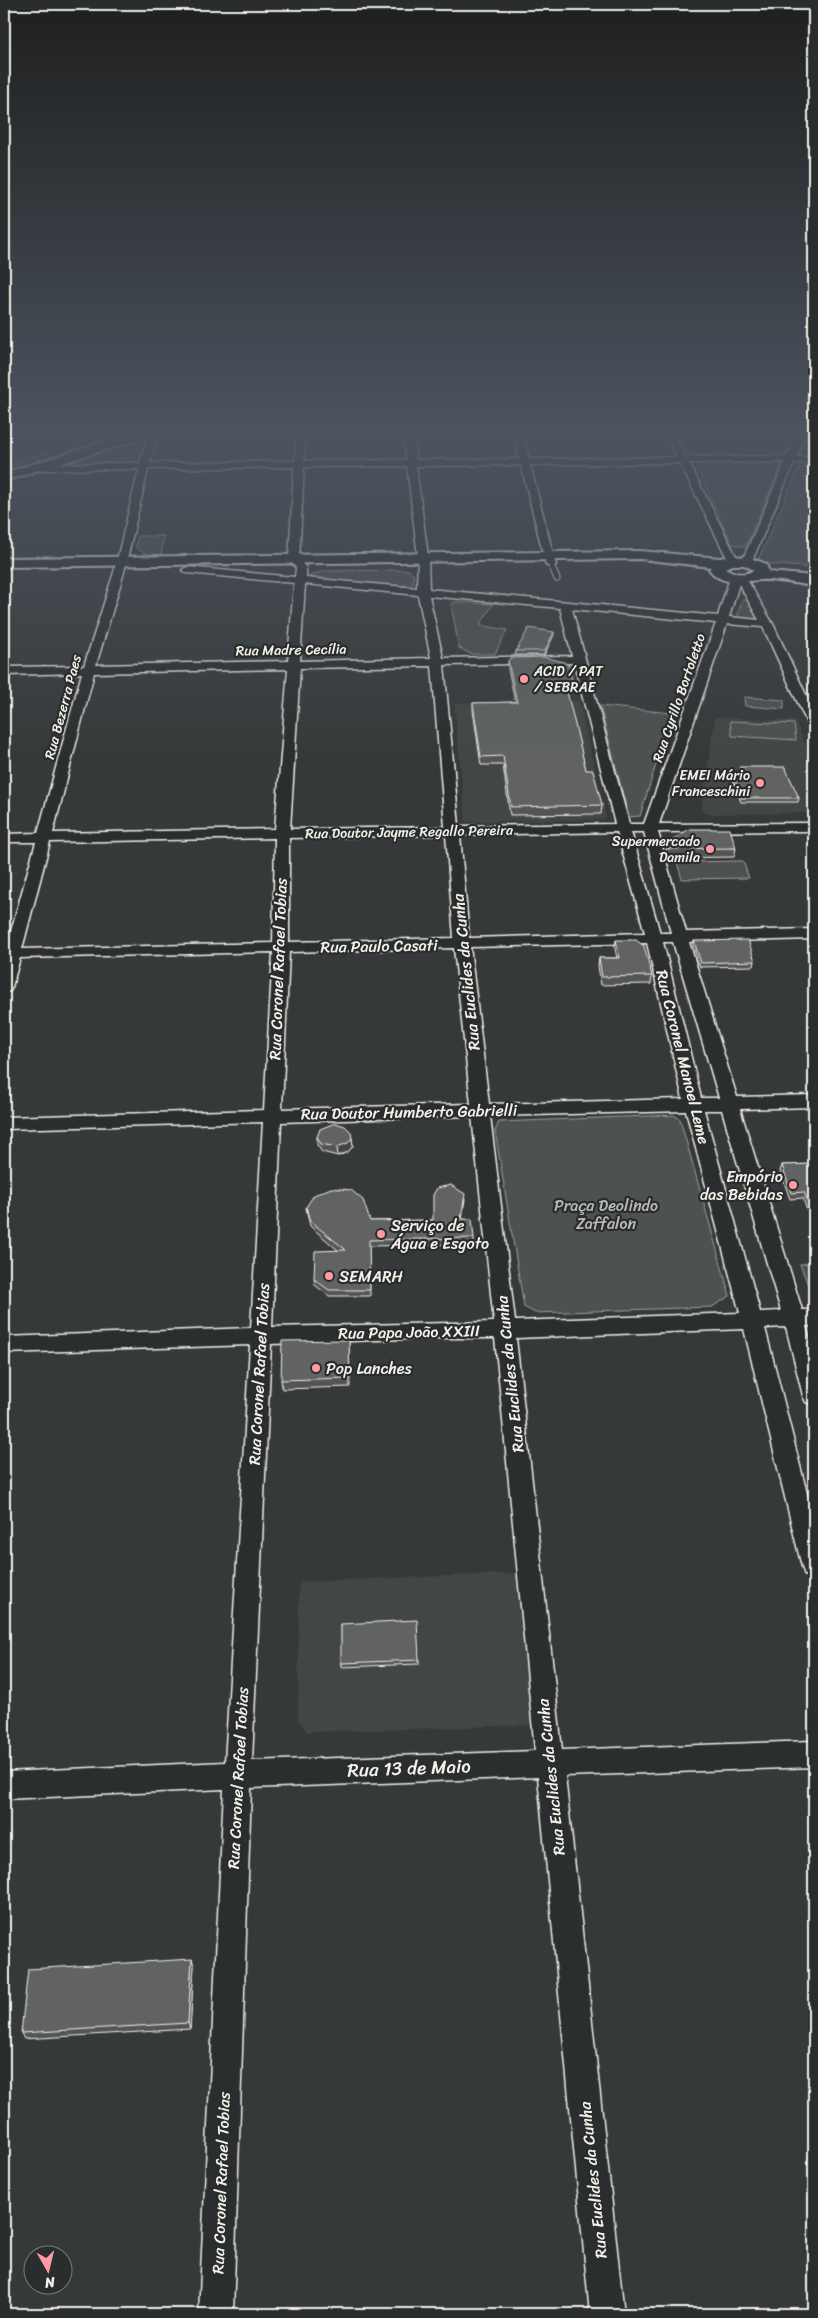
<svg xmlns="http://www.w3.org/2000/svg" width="818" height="2318" viewBox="0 0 818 2318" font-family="Sriracha,sans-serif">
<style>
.built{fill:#434645}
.green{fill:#4e514f;stroke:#a1a19c}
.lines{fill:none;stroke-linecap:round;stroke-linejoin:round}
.lane-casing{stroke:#f4f1e8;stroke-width:7}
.street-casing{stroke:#f4f1e8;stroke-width:3}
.secondary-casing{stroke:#f4f1e8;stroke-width:4}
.lane{stroke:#2a2d2e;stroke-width:5}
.street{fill:#2a2d2e;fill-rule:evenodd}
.secondary{fill:#2a2d2e;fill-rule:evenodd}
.wall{fill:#535554;stroke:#f4f1e8}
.shaded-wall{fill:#444545;stroke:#f4f1e8}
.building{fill:#616362;stroke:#f4f1e8}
.poi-dot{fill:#ff9aa2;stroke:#2a2d2e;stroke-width:2}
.labels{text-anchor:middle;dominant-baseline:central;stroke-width:4.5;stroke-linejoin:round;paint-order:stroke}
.far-street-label{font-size:14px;fill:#f4f1e8;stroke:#2a2d2e}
.far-poi-label{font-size:14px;fill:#f4f1e8;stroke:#2a2d2e;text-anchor:end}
.street-label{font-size:16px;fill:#f4f1e8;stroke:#2a2d2e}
.poi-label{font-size:16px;fill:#f4f1e8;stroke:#2a2d2e;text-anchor:start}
.park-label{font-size:16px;fill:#bab9b2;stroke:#2a2d2e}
.near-street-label{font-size:19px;fill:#f4f1e8;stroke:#2a2d2e}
</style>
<rect width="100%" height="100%" fill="#363939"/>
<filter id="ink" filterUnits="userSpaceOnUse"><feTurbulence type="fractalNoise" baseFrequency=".02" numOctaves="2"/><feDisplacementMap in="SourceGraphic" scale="10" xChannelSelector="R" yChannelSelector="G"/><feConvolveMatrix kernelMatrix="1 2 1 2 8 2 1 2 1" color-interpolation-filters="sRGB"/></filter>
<g filter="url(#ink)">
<path class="built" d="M579,701L606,817L602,820L466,822L454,703Z
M715,717L795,721L814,764V813L708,814L701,811Z
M524,1573L533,1725L307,1732L298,1720L299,1582Z"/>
<path class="green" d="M139,438L144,439L137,464L62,463Z
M41,454H47L52,457L31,465H12L15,461Z
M698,462H777L782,464L745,547L732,544L696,465Z
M814,466V568L767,564L761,561L759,558L798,470L803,467Z
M138,536H164L161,555C150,555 144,555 136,547Z
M408,570L414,574L413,584L407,586L310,579L309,576L324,571Z
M742,600H747L757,619L753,621L737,618Z
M455,602L493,604L480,625L507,630L495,654H471L459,648L451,604Z
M744,697L784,700V709L745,706Z
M600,706L672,713L640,816L630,817L628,813Z
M730,721L794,724L796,740L732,736Z
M743,861L749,878L682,879L677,862Z
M674,1115L680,1119L730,1296L712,1307L535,1313L524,1307L495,1131L499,1122Z
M814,1263V1290L808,1285L800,1264Z"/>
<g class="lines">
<defs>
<path id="lane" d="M551,565L557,579"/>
<path id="street" d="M148,436H157L150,463L295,461L297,436H306L304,461L406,460L404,436H413L416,460L519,459L514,436H523L529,459L677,457L667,436H675L686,457L787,456L797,436H805L797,457L814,458V464L794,463L752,561L747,564L742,561L785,462L689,463L738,560L733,563L728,560L680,463L530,465L556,565L551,568L546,565L521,465L416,466L428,557L429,589L718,616L730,577L735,574L745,576L773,624L814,712V729L808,725L763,627L727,624L659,824L814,823V831L658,832L686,932L814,929V939L689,942L737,1097L814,1095V1107L740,1109L802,1310H814V1326H806L814,1356V1405L806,1402L803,1396L786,1327L765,1328L814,1521V1578L805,1575L802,1567L744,1329L516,1338L562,1750L814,1741V1767L565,1776L624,2314H590L538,1777L251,1788L233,2314H199L224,1789L4,1799V1772L225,1762L250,1345L4,1353V1337L251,1328L263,1122L4,1129V1117L264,1110L273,952L20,958L12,987L10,991L4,992V949H6L36,842H4V834L38,833L82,673L4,675V667L84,666L114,572L139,469L39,470L34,467L39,464L140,463ZM407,466L418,557L417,588L306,578V568L299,559L304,467ZM294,467L289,559L296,568L295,577L187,567L182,570L187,573L294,583L288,661L96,665L124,572L148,469ZM305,584L418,595L431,658L300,661ZM739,584L759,620L729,617ZM429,596L560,608L572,656L443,658ZM572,609L716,623L644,824H629ZM574,663L615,824L459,826L444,665ZM432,666L445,827L290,829L300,668ZM288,669L275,829L53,833L94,673ZM617,832L645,933L469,938L460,835ZM631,832H644L671,933H660ZM446,835L454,938L289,942V838ZM275,838L273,943L22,949L50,842ZM663,942H673L719,1098H701ZM647,943L683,1099L489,1104L470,947ZM454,948L471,1104L282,1109L289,952ZM704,1110H722L781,1311L760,1312ZM686,1111L740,1313L515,1321L490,1116ZM472,1116L494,1322L272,1327L281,1122ZM432,1338H495L535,1751L252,1761L271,1344Z"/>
<path id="secondary" d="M122,436H141L140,439L4,481V473Z
M640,551L720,558C738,554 750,557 766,564L769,572L814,576V586C797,584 777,579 760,580C742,581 722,587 709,569L711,567L640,559L4,567V558ZM733,565H744L754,570C744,576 734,574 725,568Z"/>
</defs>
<use href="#lane" class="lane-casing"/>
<use href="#street" class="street-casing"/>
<use href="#secondary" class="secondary-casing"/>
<use href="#lane" class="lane"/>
<use href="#street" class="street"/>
<use href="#secondary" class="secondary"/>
</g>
<path class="wall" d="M554,635L544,655H515L516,651Z
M508,661L573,684V692H567L586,770L602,805L601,814L510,815L503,765H481L473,711V703L515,702L508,669Z
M740,767L799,798L798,802H741L732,778L733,774H741L740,771Z
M667,844L736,848L734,857L667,858L666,852Z
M616,940L652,976L651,984L601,985L598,966L599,958H617L615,948Z
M694,941L755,961L754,966L700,967L693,946Z
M317,1137L352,1138L353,1146L348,1152L338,1156L322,1152L317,1145Z
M814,1164V1214H808L803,1198L790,1199L780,1171L782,1165Z
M465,1199L462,1219L474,1238V1244L369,1246L370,1296H329L315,1285L314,1279L339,1251L310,1226L307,1213L306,1207L370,1221L433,1220Z
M349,1340L350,1387L282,1389L281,1380Z
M341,1624L419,1660V1664L342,1667Z
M194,1965L190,2029L24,2039L21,2033Z"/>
<path class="shaded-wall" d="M554,632V635L544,655L545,651Z
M352,1138L353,1146L348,1152L338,1156L337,1147Z
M192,1959L194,1965L190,2029L188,2023Z"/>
<path class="building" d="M529,628L554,632L545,651H516Z
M544,657L564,662L569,666L573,684H565L586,770H593L602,805L511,807L503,756L481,757L473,703L517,702L508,661L510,658Z
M740,767H785L799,798H741L733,774H743Z
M689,829H730L736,848L668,849L667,844Z
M616,940H636L644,946L652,976L602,977L599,958H620Z
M748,940L755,961L701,963L694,941Z
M335,1123L345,1126L351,1132L352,1138L348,1143L337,1147L321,1144L317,1137L320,1129Z
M814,1164V1208L810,1209L804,1192L791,1193L782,1165Z
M451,1185L465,1194L461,1219H472L474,1238L369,1240L370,1290H329L314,1279L315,1251L346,1250L310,1221L306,1207L314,1195L331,1188L351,1190L363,1200L370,1221L433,1220V1195L437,1188Z
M349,1340L350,1378L281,1380L282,1341Z
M417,1620L419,1660L341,1663V1624Z
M192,1959L188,2023L21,2033L28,1969Z"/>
</g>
<linearGradient id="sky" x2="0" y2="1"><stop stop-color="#1e1f1f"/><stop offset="0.57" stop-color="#4c545f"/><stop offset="1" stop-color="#4c545f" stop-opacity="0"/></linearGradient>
<rect width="818" height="760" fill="url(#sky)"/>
<g class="poi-dot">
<circle cx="524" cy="679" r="5"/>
<circle cx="760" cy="783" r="5"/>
<circle cx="710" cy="849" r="5"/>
<circle cx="793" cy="1185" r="5"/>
<circle cx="381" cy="1234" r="5"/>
<circle cx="329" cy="1276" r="5"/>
<circle cx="316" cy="1368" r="5"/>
</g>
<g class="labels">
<g class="far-street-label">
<text transform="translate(291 650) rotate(-1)">Rua Madre Cecília</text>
<text transform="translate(679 698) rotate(-71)">Rua Cyrillo Bortoletto</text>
<text transform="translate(63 707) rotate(-75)">Rua Bezerra Paes</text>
<text transform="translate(409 832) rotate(-1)">Rua Doutor Jayme Regallo Pereira</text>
</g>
<g class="far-poi-label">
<text x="534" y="671" text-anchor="start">ACID / PAT<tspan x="534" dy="16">/ SEBRAE</tspan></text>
<text x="750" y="775">EMEI Mário<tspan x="750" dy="16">Franceschini</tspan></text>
<text x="700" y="841">Supermercado<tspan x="700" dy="16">Damila</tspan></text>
</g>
<g class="street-label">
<text transform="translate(379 946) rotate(-1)">Rua Paulo Casati</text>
<text transform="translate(278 969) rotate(-88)">Rua Coronel Rafael Tobias</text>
<text transform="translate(466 972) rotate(-96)">Rua Euclides da Cunha</text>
<text transform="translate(683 1057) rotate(76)">Rua Coronel Manoel Leme</text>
<text transform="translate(409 1112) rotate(-1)">Rua Doutor Humberto Gabrielli</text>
<text transform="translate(409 1332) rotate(-1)">Rua Papa João XXIII</text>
<text transform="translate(259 1374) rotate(-87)">Rua Coronel Rafael Tobias</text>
<text transform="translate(510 1374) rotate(-96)">Rua Euclides da Cunha</text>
<text transform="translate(551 1777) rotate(-96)">Rua Euclides da Cunha</text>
<text transform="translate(238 1778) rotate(-87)">Rua Coronel Rafael Tobias</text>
<text transform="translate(593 2180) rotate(-96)">Rua Euclides da Cunha</text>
<text transform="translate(221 2183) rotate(-88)">Rua Coronel Rafael Tobias</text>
</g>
<g class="poi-label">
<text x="783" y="1176" text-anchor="end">Empório<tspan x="783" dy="18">das Bebidas</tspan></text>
<text x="391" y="1225">Serviço de<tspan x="391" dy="18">Água e Esgoto</tspan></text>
<text x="339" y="1276">SEMARH</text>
<text x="326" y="1368">Pop Lanches</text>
</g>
<g class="park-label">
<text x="606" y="1205">Praça Deolindo<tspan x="606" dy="18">Zaffalon</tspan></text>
</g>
<g class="near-street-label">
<text transform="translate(409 1768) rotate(-2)">Rua 13 de Maio</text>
</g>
</g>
<rect width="818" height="2318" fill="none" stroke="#2a2d2e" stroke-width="20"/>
<rect x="10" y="10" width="798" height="2298" fill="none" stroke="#f4f1e8" stroke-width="2" filter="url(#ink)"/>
<g transform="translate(48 2270) rotate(172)"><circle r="24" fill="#2a2d2e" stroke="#7b7b78"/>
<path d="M0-4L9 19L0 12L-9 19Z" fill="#ff9aa2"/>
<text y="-8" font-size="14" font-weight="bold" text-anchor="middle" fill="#f4f1e8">N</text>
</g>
</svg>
